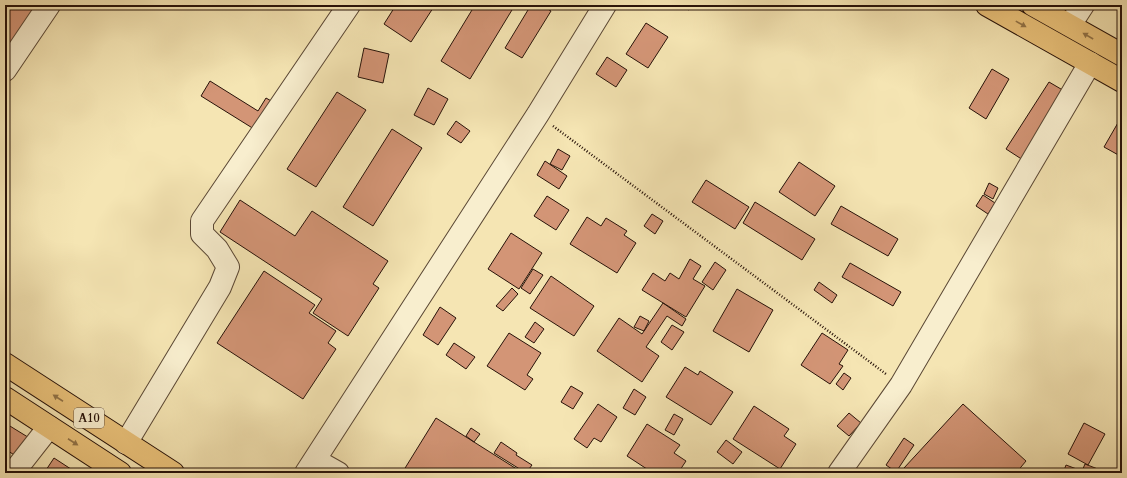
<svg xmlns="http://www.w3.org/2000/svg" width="1127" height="478" viewBox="0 0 1127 478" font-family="Cardo,serif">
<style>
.building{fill:#d39576;stroke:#271209}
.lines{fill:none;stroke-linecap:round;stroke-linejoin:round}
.minor-casing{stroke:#5a4734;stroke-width:24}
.major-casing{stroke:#271209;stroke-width:24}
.highway-casing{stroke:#271209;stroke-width:24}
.path{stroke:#271209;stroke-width:2.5;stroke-dasharray:1 2;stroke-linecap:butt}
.minor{stroke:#f8eece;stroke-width:22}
.major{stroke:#eac27a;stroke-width:22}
.highway{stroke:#eac27a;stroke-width:22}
.oneway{fill:#927347}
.labels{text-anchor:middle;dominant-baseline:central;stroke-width:3;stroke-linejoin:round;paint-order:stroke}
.shield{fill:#f8eece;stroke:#665444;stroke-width:1}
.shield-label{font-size:12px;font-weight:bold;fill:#271209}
</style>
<rect width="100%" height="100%" fill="#f5e5b3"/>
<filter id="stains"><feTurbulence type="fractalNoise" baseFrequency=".005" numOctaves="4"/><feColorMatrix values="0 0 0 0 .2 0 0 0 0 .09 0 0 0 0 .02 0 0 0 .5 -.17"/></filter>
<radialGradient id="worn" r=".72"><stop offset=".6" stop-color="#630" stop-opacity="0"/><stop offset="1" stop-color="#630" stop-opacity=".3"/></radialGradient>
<path class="building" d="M5,5H37L5,68Z
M396,5H435L411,42L384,24Z
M475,5H515L470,79L441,61Z
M531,5H541L551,11L522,58L505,48Z
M680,5H692L689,10Z
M646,23L668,37L648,68L626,54Z
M364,48L389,54L383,83L358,77Z
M607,57L627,70L616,87L596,74Z
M992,69L1009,79L986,119L969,108Z
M210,81L258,111L266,98L280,106L262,134L201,96Z
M1049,82L1066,92L1023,160L1006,149Z
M428,88L448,99L434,125L414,115Z
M337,92L366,110L316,187L287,169Z
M456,121L470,131L461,143L447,134Z
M1119,121L1122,122V157L1104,147Z
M392,129L422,148L373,226L343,207Z
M558,149L570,156L562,170L550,164Z
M545,161L567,176L559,189L537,175Z
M799,162L835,186L815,216L779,192Z
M706,180L749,207L735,229L692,202Z
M989,183L998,188L993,199L984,194Z
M983,195L995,203L988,214L976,206Z
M547,196L569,210L556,230L534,216Z
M240,200L295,236L312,211L388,261L373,284L379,288L348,336L313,313L322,299L220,232Z
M755,202L815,239L802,260L743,223Z
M841,206L898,239L888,256L831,224Z
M652,214L663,221L655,234L644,226Z
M587,217L601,226L606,218L627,231L624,235L636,243L617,273L570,244Z
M511,233L542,253L519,289L488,269Z
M5,244L9,247L5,254Z
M690,259L701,266L693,279L705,286L686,317L642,290L653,273L665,281L670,273L679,279Z
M715,262L726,270L713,290L702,282Z
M850,263L901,292L893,306L842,277Z
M533,269L543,275L530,294L521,288Z
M264,271L315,305L309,313L336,331L328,343L336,349L303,399L217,343Z
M551,276L594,306L574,336L530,308Z
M819,282L837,295L832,303L814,290Z
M512,288L518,294L503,311L496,306Z
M737,289L773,310L749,352L713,331Z
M663,303L686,319L682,326L667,316L646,347L659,356L642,382L597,351L619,318L642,334Z
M440,307L456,318L438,345L423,335Z
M640,316L649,321L644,331L634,327Z
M535,322L544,329L534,343L525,337Z
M672,325L684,332L672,350L661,342Z
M509,333L541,353L527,375L533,379L525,390L487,366Z
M822,333L848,350L839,364L843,366L830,384L801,365Z
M454,343L475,357L466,369L446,355Z
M685,367L698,375L700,371L733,392L711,425L666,397Z
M844,373L851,378L843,390L836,384Z
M571,386L583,393L573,409L561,402Z
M634,389L646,397L635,415L623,408Z
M598,404L617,417L601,442L594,438L587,448L574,439Z
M963,404L1026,461L1016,473H910L904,468Z
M754,406L789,429L784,436L796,444L780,469L733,439Z
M849,413L861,423L849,436L837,426Z
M674,414L683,419L674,435L665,430Z
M436,418L523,473H402Z
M5,423L31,439L19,458L5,449Z
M1084,423L1105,434L1088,465L1068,454Z
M647,424L680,445L674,453L686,461L678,473H653L627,456Z
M471,428L480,434L474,442L466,436Z
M904,438L914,445L896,472L886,465Z
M726,440L742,452L733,464L717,452Z
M501,442L517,453L516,455L532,465L526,473L494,453Z
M54,458L77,473H44Z
M1085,464L1108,473H1063L1066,465L1082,471Z"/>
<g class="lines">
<defs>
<path id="minor" d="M1070,25L1083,5
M5,70L49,5
M126,443L220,287L228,267L217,249L202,234V221L349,5
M315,460L338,473
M13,473L49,427
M306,473L538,114L605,5
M839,473L901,385L1090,63"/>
<path id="major" d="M987,5L1122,81
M1033,5L1122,55"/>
<path id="highway" d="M5,364L173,473
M5,398L120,473"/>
</defs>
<use href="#minor" class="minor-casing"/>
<use href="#major" class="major-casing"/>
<use href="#highway" class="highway-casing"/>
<path class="path" d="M553,126L886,374"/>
<use href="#minor" class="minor"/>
<use href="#major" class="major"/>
<use href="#highway" class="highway"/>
</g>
<defs><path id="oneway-solid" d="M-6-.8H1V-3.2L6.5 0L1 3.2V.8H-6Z"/></defs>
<g class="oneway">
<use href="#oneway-solid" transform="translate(1021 24) rotate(29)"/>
<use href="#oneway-solid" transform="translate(1088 36) rotate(-150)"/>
<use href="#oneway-solid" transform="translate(58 398) rotate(-147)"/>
<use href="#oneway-solid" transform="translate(73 442) rotate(33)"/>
</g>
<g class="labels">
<rect class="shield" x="74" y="408" width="30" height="20" rx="3"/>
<g class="shield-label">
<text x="89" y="418">A10</text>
</g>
</g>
<rect width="1127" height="478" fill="none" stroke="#f5e5b3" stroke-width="20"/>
<rect x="6" y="6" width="1115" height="466" fill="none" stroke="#271209" stroke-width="2"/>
<rect x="10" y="10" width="1107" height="458" fill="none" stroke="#271209"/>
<rect width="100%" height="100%" filter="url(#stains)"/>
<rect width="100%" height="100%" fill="url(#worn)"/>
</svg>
